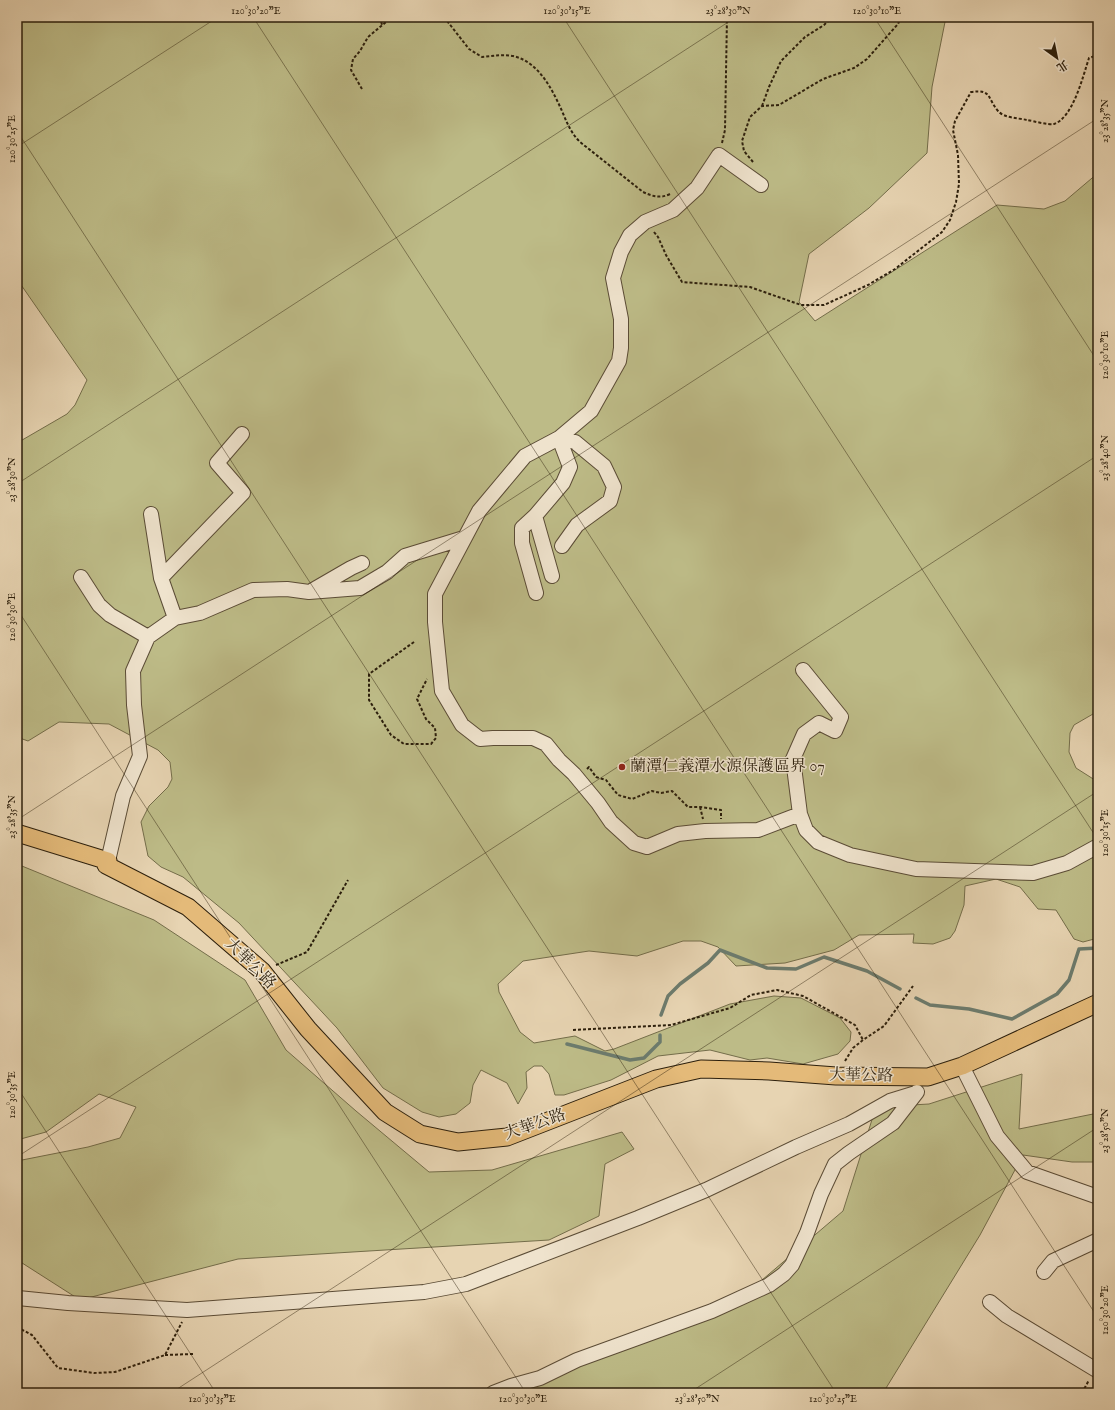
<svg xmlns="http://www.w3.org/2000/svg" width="1115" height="1410" viewBox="0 0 1115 1410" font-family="'IM FELL English','Noto Serif TC',serif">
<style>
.green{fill:#bdbb87;stroke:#746d4a}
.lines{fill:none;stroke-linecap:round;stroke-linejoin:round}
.stream{stroke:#6c7b6d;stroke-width:3.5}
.minor-casing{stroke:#5b4c36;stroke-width:16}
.major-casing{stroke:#2c1f0c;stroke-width:19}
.path{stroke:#2c1f0c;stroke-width:2;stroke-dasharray:3 2;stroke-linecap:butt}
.minor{stroke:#efe3cd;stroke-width:14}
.major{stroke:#e4ba79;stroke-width:17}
.ticks{fill:none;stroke:#2c1f0c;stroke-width:1;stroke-opacity:0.45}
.poi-dot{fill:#8f2418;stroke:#efe3cd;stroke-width:1.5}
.labels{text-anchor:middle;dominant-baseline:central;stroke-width:3;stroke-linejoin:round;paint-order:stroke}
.poi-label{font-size:16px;fill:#2c1f0c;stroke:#efe3cd;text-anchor:start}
.street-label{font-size:16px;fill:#2c1f0c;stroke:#efe3cd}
.neatline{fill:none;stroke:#2c1f0c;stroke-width:1.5}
.ticks-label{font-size:10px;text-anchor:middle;fill:#2c1f0c}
</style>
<rect width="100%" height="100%" fill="#e7d4b2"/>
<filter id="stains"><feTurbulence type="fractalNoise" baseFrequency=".005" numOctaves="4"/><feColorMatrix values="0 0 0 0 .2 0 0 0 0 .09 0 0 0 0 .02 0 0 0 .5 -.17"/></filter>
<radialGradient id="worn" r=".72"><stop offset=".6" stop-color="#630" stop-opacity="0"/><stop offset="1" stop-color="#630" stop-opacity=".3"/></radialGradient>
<path class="green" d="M17,17H946L932,87L927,153L869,208L809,254L799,302L815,321L997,205L1044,209L1065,201L1098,173V716L1093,714L1074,725L1070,733L1069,752L1076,768L1098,782V938L1083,942L1074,939L1056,910L1038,909L1020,887L996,879L965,886L964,905L955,931L950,938L933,944L913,943L914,934L859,935L834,950L785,963L736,966L718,947L701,941H683L637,956L589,951L523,961L498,984L499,992L520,1032L534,1043L575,1036L605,1051L614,1049L730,1004L774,996L801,998L840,1018L851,1032L850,1041L838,1054L803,1064L767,1058L750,1060L710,1050L658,1056L611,1080L564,1095H555L549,1074L542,1066H534L526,1072L527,1088L518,1104L507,1083L481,1070L473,1085L470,1103L456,1114L439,1117L422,1112L383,1088L337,1028L239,923L183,877L161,867L148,856L141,822L149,806L168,787L172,779L170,762L158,750L109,724L59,722L28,741L17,737V443L67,414L75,405L87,380L17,279Z
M17,864L154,920L245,980L286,1050L356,1111L429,1172L492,1170L622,1132L634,1149L605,1164L599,1216L549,1240L238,1259L80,1300L19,1261L17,1252V1161L88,1147L120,1138L136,1107L99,1094L46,1132L17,1140Z
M1022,1074L1019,1129L1098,1113V1162H1072L1023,1155L980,1235L883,1393H504L755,1286L843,1211L876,1107L929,1104Z"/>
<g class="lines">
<path class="stream" d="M916,998L930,1005L969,1009L1012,1019L1057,994L1069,980L1079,949L1098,948
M661,1015L668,996L680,984L708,963L720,950L767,968L796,969L824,957L867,971L900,989
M567,1044L630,1060L644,1058L660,1042V1035"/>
<defs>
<path id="minor" d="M761,185L719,155L697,188L673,210L645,222L630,235L621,252L613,278L621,319V348L619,361L591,411L559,438L525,456L479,511L435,594V622L442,691L462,725L480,739L493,738H533L546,744L559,760L574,774L598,803L611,822L634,843L647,847L678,834L705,831L758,830L800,814L806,830L818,842L850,855L916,869L1033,873L1067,863L1098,846
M559,438L575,442L604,466L614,487L610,501L577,525L562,546
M151,514L161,578
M535,516L552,576
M81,577L99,605L110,615L148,637
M313,590L351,568L362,563
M536,593L522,543V528L535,516L563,483L570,467L559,438
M175,618L161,578L243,493L217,463L242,434
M800,814L793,759L804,734L819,723L835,731L841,717L803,670
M108,861L123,796L140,756L134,705L133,671L148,637L175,618L200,613L253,590L287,589L309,592L360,588L387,572L405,556L464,538
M962,1066L997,1136L1027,1172L1098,1197
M1044,1272L1053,1261L1098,1240
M18,1298L68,1303L187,1310L424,1292L466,1284L638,1218L706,1190L796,1147L849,1124L890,1101L916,1093
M990,1302L1007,1316L1098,1371
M493,1393L511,1386L540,1378L577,1360L712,1311L769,1285L784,1274L792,1265L807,1233L821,1194L835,1164L849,1153L893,1123L917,1092"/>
<path id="major" d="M17,833L108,861L106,865L188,907L262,971L308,1029L385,1112L420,1134L458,1142L507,1137L656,1079L701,1069L769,1071L836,1076L928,1077L962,1066L1098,1003"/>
</defs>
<use href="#minor" class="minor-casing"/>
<use href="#major" class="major-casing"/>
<path class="path" d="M380,17L382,25
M444,17L469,49L482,57C493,56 503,54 513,56C539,62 552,89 562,111C567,123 571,133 580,142L643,192C652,196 660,199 670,194
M362,89L351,70L353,59L360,51L368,37L392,17
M762,106L769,87L781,61L805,37L824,25L832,17
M722,143L725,130L727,17
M753,162L744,151L742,141L750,117L762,106L779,105L823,79L854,68L867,59L898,24L901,17
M654,232L658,237L666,255L682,282L750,287L801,305H824L868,285L895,269L942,232L950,220L956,202L959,184L958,155L953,130L955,121L971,92C992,89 987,98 998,111C1004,118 1018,118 1027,120C1033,121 1048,125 1054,124C1073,118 1083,76 1089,58L1098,55
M414,642L369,674V700L391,735L404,744H431L436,738L435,728L426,719L417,699L427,679
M587,769L589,767L596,777L606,780L618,795L632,799L652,791L661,793L672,791L688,807H700L721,810V819
M700,807L703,819
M276,965L307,952L348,880
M573,1030L671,1025L730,1008L751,995L777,990L803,996L855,1025L863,1040
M845,1061L853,1048L863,1040L884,1026L913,986
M17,1327L32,1335L58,1368L94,1373L115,1372L165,1355L182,1322
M165,1355L193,1354
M1082,1393L1089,1380"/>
<use href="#minor" class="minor"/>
<use href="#major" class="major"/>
</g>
<path class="ticks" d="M253,17L1098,1318M563,17L1098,840M874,17L1098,362M17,131L836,1393M17,147L218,17M17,484L736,17M17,609L526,1393M17,820L1098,118M17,1087L216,1393M17,1157L1098,455M171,1393L1098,791M689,1393L1098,1127"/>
<circle class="poi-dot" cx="622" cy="767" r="4"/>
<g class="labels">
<g class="poi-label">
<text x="630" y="767">蘭潭仁義潭水源保護區界 07</text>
</g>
<g class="street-label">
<text transform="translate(250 964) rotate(45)">大華公路</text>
<text transform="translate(861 1076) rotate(1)">大華公路</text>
<text transform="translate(535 1125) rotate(-19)">大華公路</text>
</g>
</g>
<rect width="1115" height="1410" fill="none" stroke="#e7d4b2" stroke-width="44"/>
<g transform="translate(1057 58) rotate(147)" stroke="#efe3cd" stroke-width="3" paint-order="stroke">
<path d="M0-3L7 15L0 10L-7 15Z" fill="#2c1f0c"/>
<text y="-6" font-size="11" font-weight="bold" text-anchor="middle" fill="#2c1f0c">北</text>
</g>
<rect x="22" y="22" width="1071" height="1366" class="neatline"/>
<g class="ticks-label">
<text x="256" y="14">120°30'20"E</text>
<text x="567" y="14">120°30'15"E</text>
<text x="728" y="14">23°28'30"N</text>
<text x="877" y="14">120°30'10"E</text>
<text transform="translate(1104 121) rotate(-90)" y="4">23°28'35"N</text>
<text transform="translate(11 139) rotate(-90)" y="4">120°30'25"E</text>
<text transform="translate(1104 355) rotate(-90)" y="4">120°30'10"E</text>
<text transform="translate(1104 458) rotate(-90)" y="4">23°28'40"N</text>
<text transform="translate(11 480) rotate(-90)" y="4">23°28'30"N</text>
<text transform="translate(11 617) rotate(-90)" y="4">120°30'30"E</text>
<text transform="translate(11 817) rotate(-90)" y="4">23°28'35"N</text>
<text transform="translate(1104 833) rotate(-90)" y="4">120°30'15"E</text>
<text transform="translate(11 1095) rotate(-90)" y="4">120°30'35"E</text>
<text transform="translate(1104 1131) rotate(-90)" y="4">23°28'50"N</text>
<text transform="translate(1104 1310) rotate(-90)" y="4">120°30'20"E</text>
<text x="212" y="1402">120°30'35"E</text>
<text x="523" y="1402">120°30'30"E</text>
<text x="697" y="1402">23°28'50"N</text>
<text x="833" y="1402">120°30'25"E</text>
</g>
<rect width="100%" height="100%" filter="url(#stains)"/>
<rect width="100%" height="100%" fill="url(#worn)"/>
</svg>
